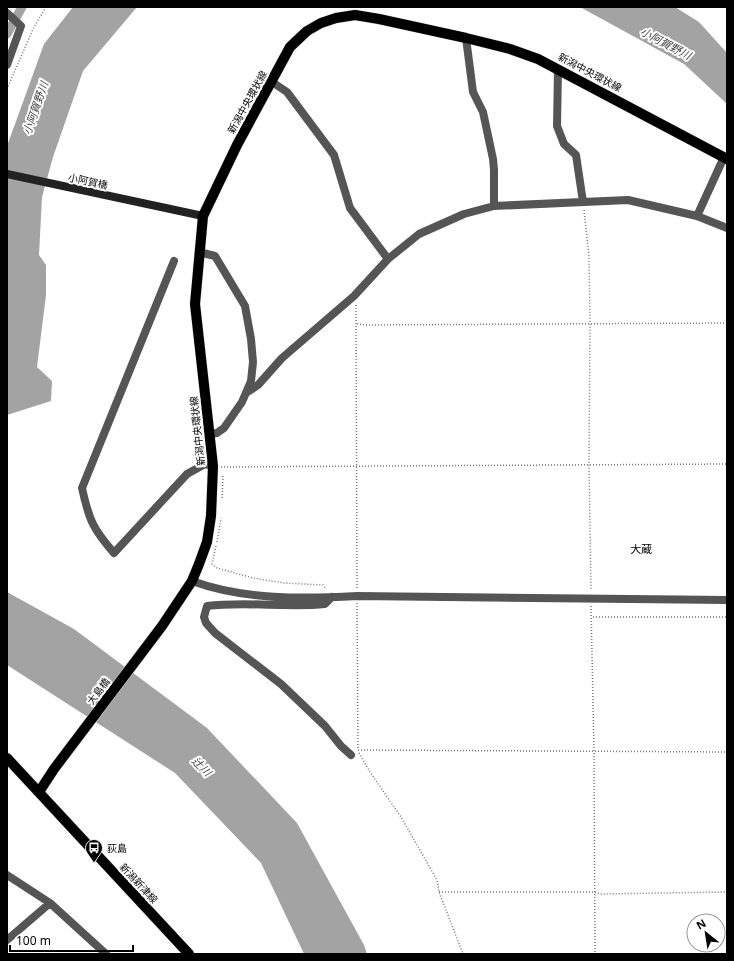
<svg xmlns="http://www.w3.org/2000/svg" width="734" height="961" viewBox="0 0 734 961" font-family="'Noto Sans','Noto Sans JP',sans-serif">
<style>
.water{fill:#a3a3a3}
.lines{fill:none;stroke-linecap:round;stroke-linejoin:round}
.canal{stroke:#a3a3a3;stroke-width:9}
.primary-casing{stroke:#dbdbdb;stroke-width:11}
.path{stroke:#777;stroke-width:1.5;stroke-dasharray:1 2;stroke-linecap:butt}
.street{stroke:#555;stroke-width:8}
.secondary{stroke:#222;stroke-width:8}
.primary{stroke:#000;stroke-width:10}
.labels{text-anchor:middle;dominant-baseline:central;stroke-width:4;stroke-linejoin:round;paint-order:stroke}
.street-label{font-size:10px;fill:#000;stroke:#fff}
.poi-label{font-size:10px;fill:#000;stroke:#fff;text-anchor:start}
.water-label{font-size:11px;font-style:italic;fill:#444;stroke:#fff}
.neighbourhood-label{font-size:11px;fill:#000;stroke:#fff}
</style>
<rect width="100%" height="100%" fill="#fff"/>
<path class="water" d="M73,7H137L83,71L53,157L42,197L39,255L46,265V295L37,367L52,381L51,401L7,415V146L44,44Z
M580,7H675L699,22L727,53V104L684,64Z
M7,592L74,629L207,728L297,823L364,945L367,954H304L261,863L175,773L7,665Z"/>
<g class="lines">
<path class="canal" d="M7,34L22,7"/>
<defs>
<path id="primary" d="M7,758L189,954
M39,792L54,769L162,626L192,581L199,564L207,542L211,516L213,466L195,304L203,216L237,145L290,47L307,31L321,23L336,18L355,15L379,19L466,38L510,49L538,59L727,159"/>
</defs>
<use href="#primary" class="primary-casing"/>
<path class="path" d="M7,89L33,29L46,7
M584,210L589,257L590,324L589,465L591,590
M356,305L357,588
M357,324L366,325L727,323
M221,467L727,464
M222,498L223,476
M217,542L221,518
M216,546L212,564L217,568L253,578L284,583L323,585L326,589
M357,603L358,750
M591,606L594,751L595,954
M593,617H727
M358,750L727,752
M359,753L370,772L401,817L437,880L439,892L463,954
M439,892H594L600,894L727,892"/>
<path class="street" d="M7,13L21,26L7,65
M466,38L473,92L483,112L493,159L494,170V206
M558,69L557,126L564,144L576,155L583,202
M272,82L287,92L334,155L350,208L388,259
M697,216L724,157
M199,252L215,256L245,306L251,339L253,362L251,381L242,402L224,428L217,433L209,434
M174,261L82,488C89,520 93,529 114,553L187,474L205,464L213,466
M246,393L258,385L282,358L354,296L388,259L419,234L464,214L494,206L628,200L697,216L727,228
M192,581C244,600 303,599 357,596L727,600
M332,597L325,604C286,608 246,601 207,606L204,617L206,623L215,633L281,684L325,726L341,746L351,755
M7,875L50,903L106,954
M7,940L50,903"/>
<path class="secondary" d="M7,174L203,216"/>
<use href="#primary" class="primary"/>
</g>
<defs>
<symbol id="bus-pin" viewBox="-11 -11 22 30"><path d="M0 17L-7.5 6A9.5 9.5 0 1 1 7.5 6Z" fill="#000" stroke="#fff"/><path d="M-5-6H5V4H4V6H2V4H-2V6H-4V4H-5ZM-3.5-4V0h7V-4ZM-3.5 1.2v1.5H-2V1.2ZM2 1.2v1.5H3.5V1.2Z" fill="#fff"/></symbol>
</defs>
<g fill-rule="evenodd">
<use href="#bus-pin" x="84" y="838" width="20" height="27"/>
</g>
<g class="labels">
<g class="street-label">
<text transform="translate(590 72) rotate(28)">新潟中央環状線</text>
<text transform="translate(247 102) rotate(-61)">新潟中央環状線</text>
<text transform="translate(88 181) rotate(12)">小阿賀橋</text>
<text transform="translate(197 431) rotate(-96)">新潟中央環状線</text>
<text transform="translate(98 691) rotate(-53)">大島橋</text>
<text transform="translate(139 883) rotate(47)">新潟新津線</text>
</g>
<g class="poi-label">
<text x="107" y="848">荻島</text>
</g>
<g class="water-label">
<text transform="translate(666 43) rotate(28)">小阿賀野川</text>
<text transform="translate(35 108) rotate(-71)">小阿賀野川</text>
<text transform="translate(202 766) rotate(45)">辻川</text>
</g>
<g class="neighbourhood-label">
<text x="641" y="548">大蔵</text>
</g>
</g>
<rect width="734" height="961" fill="none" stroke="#000000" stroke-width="16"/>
<g transform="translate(706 933) rotate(330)"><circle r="19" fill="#ffffff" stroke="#999999"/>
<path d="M0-3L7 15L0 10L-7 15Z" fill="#000000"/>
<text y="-6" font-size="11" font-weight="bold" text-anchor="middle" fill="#000000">N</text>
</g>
<path d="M10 945v6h123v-6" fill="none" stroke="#000000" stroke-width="2"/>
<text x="16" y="945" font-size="12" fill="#000000" stroke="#ffffff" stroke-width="3" paint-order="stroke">100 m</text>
</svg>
